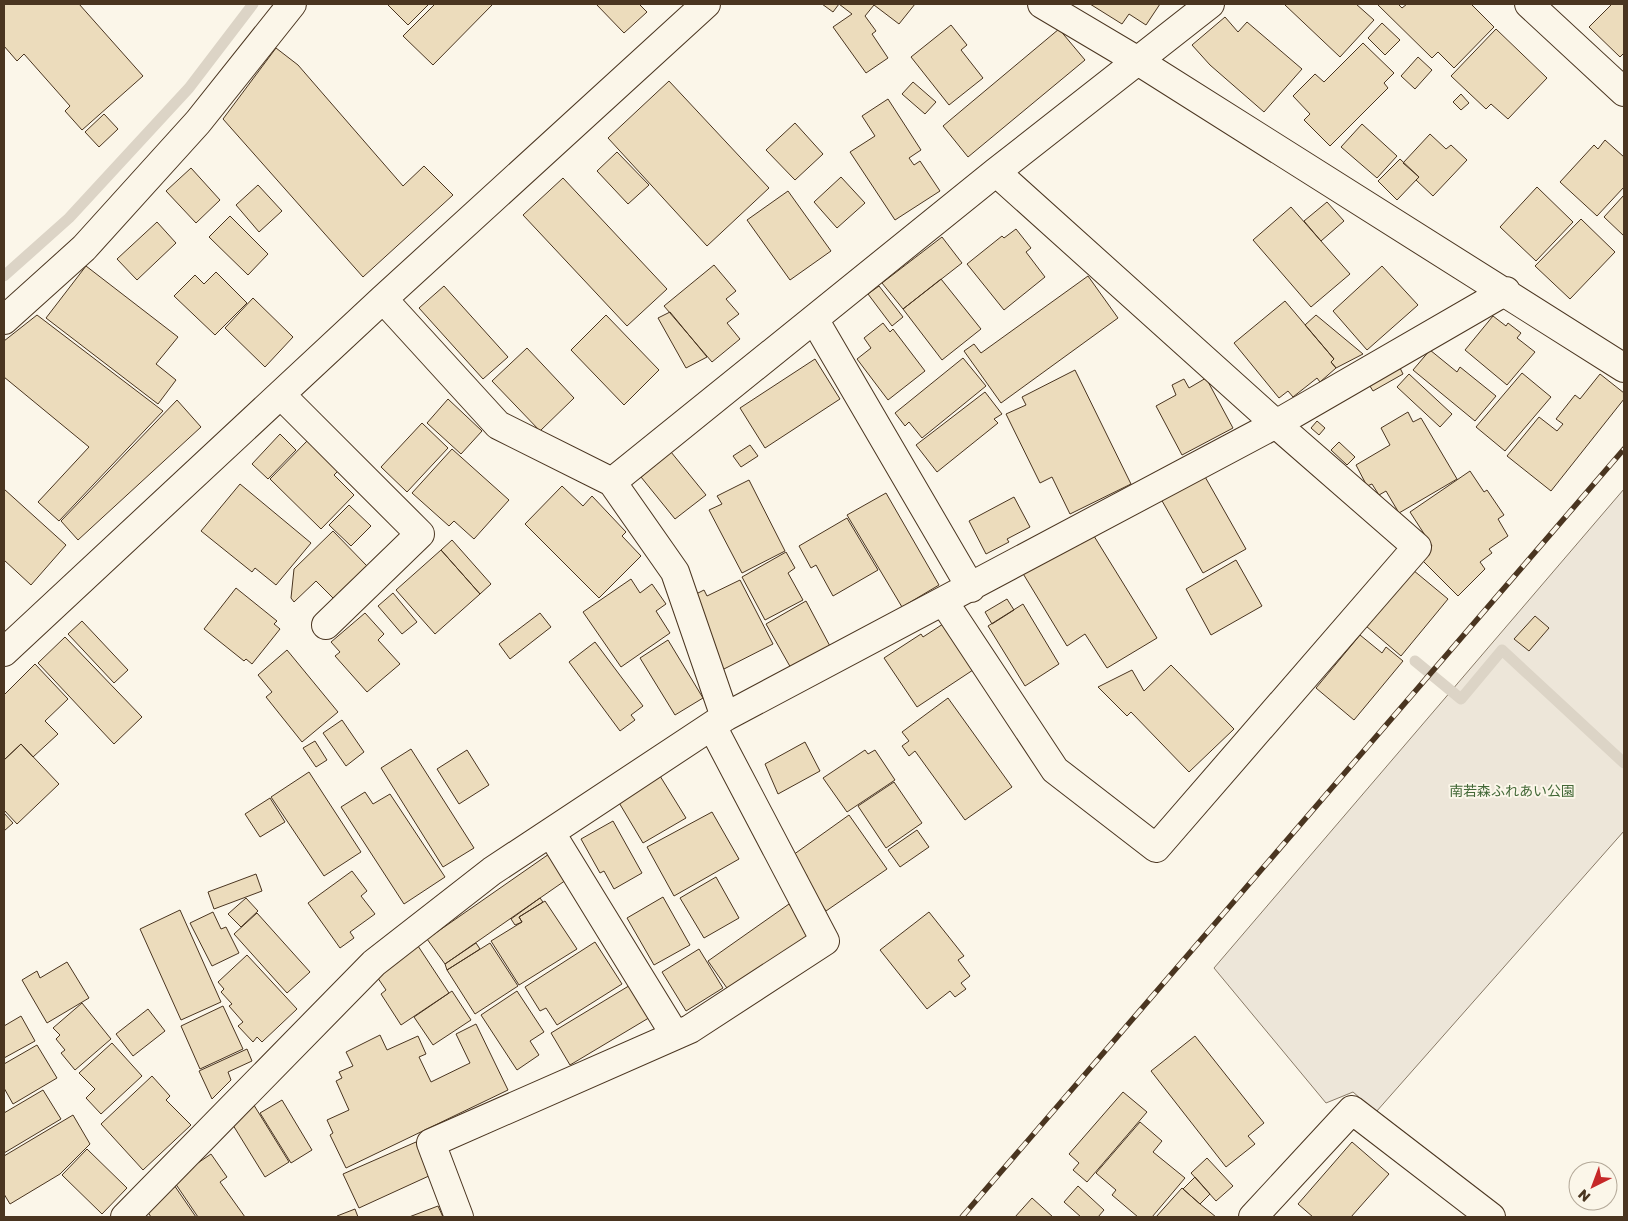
<svg xmlns="http://www.w3.org/2000/svg" width="1628" height="1221" viewBox="0 0 1628 1221" font-family="'Golos Text','Noto Sans JP',sans-serif">
<style>
.green{fill:#ede6d9;stroke:#887966}
.lines{fill:none;stroke-linecap:round;stroke-linejoin:round}
.stream{stroke:#dcd4c6;stroke-width:11}
.building{fill:#ecdcbc;stroke:#4a3520}
.minor-casing{stroke:#4a3520;stroke-width:30}
.minor{stroke:#fbf6e9;stroke-width:28}
.rail-casing{stroke:#4a3520;stroke-width:5.5}
.rail{stroke:#fbf6e9;stroke-width:4;stroke-dasharray:11;stroke-linecap:butt}
.labels{text-anchor:middle;dominant-baseline:central;stroke-width:4;stroke-linejoin:round;paint-order:stroke}
.park-label{font-size:14px;fill:#436837;stroke:#fbf6e9}
</style>
<rect width="100%" height="100%" fill="#fbf6e9"/>
<path class="green" d="M1624,489V831L1376,1112L1353,1092L1326,1103L1214,968Z"/>
<g class="lines">
<path class="stream" d="M4,276L69,218L189,88L253,4
M1415,661L1461,699L1502,650L1624,763"/>
</g>
<path class="building" d="M4,4H79L143,76L82,130L65,111L70,106L24,54L17,61L4,46Z
M387,4H429L408,25Z
M435,4H493L433,65L403,36Z
M596,4H639L647,12L624,33Z
M822,4H915L899,24L874,5L865,16L876,31L872,34L888,58L866,73L833,27L852,14L839,4L833,12Z
M1090,4H1160L1146,25L1129,14L1122,24Z
M1286,4H1356L1374,20L1340,57L1285,5Z
M1377,4H1398L1402,8L1407,4H1471L1494,27L1454,68L1438,52L1432,58Z
M1612,4H1624V53L1620,57L1589,27Z
M1225,17L1238,32L1247,22L1302,69L1264,112L1210,65L1192,45Z
M1382,23L1400,40L1385,55L1368,38Z
M951,25L967,45L961,50L983,78L949,105L911,57Z
M1059,29L1085,60L968,157L943,126Z
M1496,29L1547,78L1508,119L1491,104L1486,109L1451,76Z
M1363,43L1394,73L1384,83L1388,88L1330,146L1304,120L1310,114L1293,96L1315,74L1324,82Z
M276,48L298,65L403,186L424,166L453,195L363,277L223,119Z
M1418,57L1432,70L1415,89L1401,76Z
M669,81L769,188L707,246L608,138Z
M913,82L936,102L925,114L902,94Z
M1461,94L1469,103L1461,110L1453,102Z
M888,99L921,150L909,158L914,165L920,161L940,191L895,220L850,152L875,136L862,116Z
M104,114L118,129L99,147L85,132Z
M795,123L823,154L795,180L766,150Z
M1362,124L1397,156L1377,178L1341,147Z
M1430,134L1446,149L1451,145L1467,160L1433,196L1416,180L1419,177L1403,163Z
M1605,140L1624,157V187L1597,216L1560,182L1594,145L1598,149Z
M617,152L649,185L628,204L597,171Z
M1400,159L1419,177L1397,200L1378,181Z
M191,168L220,200L196,223L166,191Z
M841,177L865,203L837,228L814,202Z
M563,178L667,289L627,326L523,215Z
M258,185L282,211L259,232L236,205Z
M1537,187L1573,222L1536,261L1500,227Z
M788,191L831,251L790,280L747,220Z
M1624,195V236L1604,217Z
M1327,202L1344,221L1321,241L1304,221Z
M1291,207L1350,274L1311,307L1253,240Z
M230,216L268,254L248,275L209,237Z
M1581,219L1615,252L1570,299L1535,266Z
M157,222L176,243L137,280L117,259Z
M1016,229L1031,248L1026,252L1045,277L1004,310L967,264L1002,236L1004,238Z
M942,237L962,263L903,309L882,283Z
M714,265L736,291L726,299L739,314L727,323L740,339L712,362L664,306Z
M86,266L178,337L156,364L176,380L158,404L46,318Z
M1382,266L1418,305L1367,350L1333,311Z
M216,272L247,303L215,335L174,296L195,275L204,284Z
M1088,276L1118,318L1001,403L964,351L974,344L981,353Z
M941,279L981,329L942,360L903,309Z
M444,286L508,357L483,379L419,308Z
M879,286L903,317L892,326L868,294Z
M253,298L293,337L265,367L225,328Z
M1285,301L1334,359L1331,362L1336,368L1320,382L1317,378L1293,397L1288,391L1279,398L1234,343Z
M670,312L707,357L686,368L658,318Z
M37,315L163,411L59,521L38,502L89,447L4,377V341Z
M606,315L659,370L624,405L571,350Z
M1316,315L1363,354L1336,368L1331,362L1334,359L1305,325Z
M1493,316L1506,326L1508,323L1521,333L1517,338L1535,352L1507,385L1465,350Z
M883,323L890,332L893,329L925,371L888,400L857,359L871,348L864,338Z
M527,348L574,398L540,431L492,381Z
M1430,350L1457,372L1460,367L1496,396L1475,421L1413,370Z
M963,358L986,386L922,438L909,422L905,426L895,413Z
M815,359L840,399L765,448L740,408Z
M1399,366L1403,374L1373,391L1368,383Z
M1075,370L1131,484L1070,514L1052,477L1040,483L1006,414L1026,405L1022,397Z
M1522,373L1551,397L1505,451L1476,427Z
M1409,374L1452,414L1440,427L1397,387Z
M1600,374L1624,393V399L1551,491L1507,456L1539,417L1557,431L1563,424L1556,419L1575,395L1580,399Z
M1206,378L1233,428L1182,455L1156,406L1176,395L1172,385L1184,379L1189,388Z
M985,392L1002,414L994,419L998,423L937,472L916,445Z
M448,399L482,431L461,454L427,423Z
M177,400L201,427L78,540L61,521Z
M1408,412L1413,422L1421,418L1457,479L1399,513L1386,491L1379,495L1372,484L1367,486L1356,465L1390,445L1381,428Z
M1317,421L1325,428L1319,435L1311,428Z
M422,423L448,448L407,492L381,467Z
M280,434L296,450L268,479L252,464Z
M307,441L338,471L334,475L354,495L321,529L270,479Z
M1339,442L1355,457L1347,465L1331,450Z
M750,445L758,456L741,467L733,456Z
M452,449L509,500L474,539L454,521L449,526L412,493Z
M671,452L706,495L675,519L641,477Z
M1470,471L1484,492L1487,490L1504,515L1498,519L1508,536L1489,549L1492,553L1480,562L1485,569L1458,596L1421,559L1432,546L1410,512Z
M1204,475L1246,549L1203,573L1161,499Z
M749,480L785,551L742,573L709,510L722,504L717,496Z
M240,484L311,543L276,585L255,568L252,572L201,531Z
M562,486L583,506L592,496L626,532L622,536L641,556L599,598L525,524Z
M4,489L66,545L31,585L4,560Z
M886,493L939,585L902,607L847,515Z
M1014,497L1030,527L1007,539L1009,542L986,554L969,521Z
M349,505L371,526L351,546L329,525Z
M847,518L878,570L833,596L816,565L811,568L799,546Z
M1089,528L1157,638L1107,668L1085,634L1067,646L1019,567Z
M333,531L367,566L334,599L316,581L294,602L291,598L294,569Z
M452,540L491,584L480,594L441,550Z
M441,550L480,594L435,634L396,590Z
M786,552L795,568L788,573L803,600L765,620L742,577Z
M1236,560L1262,606L1211,635L1186,589Z
M1413,570L1448,599L1401,656L1366,626Z
M631,579L640,593L652,584L666,604L656,611L670,633L621,667L583,612Z
M740,580L773,644L722,670L696,594L704,590L707,596Z
M236,588L277,621L274,624L280,629L252,664L246,659L244,661L204,629Z
M393,593L417,622L402,634L378,606Z
M1007,599L1014,610L992,624L985,612Z
M806,601L831,648L792,670L766,624Z
M1023,604L1059,664L1025,686L988,626Z
M365,613L384,634L378,640L400,664L367,692L335,656L340,652L331,642Z
M540,613L551,627L510,659L499,644Z
M1535,616L1549,628L1529,651L1514,639Z
M82,621L128,670L114,683L68,634Z
M943,624L973,670L917,707L884,658L921,634L923,637Z
M1360,635L1382,653L1386,647L1403,661L1354,720L1316,688Z
M65,637L142,717L114,744L38,663Z
M668,640L703,698L675,715L640,658Z
M595,642L643,706L631,715L635,720L620,731L569,662Z
M287,650L338,712L302,742L266,697L272,692L258,675Z
M35,664L68,699L45,721L58,734L33,757L21,744L4,760V695Z
M1171,665L1234,729L1189,772L1131,712L1127,716L1098,687L1132,670L1144,691Z
M948,698L1012,787L965,820L915,751L909,756L902,746L909,741L902,732Z
M342,720L364,752L346,766L323,733Z
M315,741L327,760L316,767L303,748Z
M805,742L820,771L778,794L765,764Z
M21,744L59,784L17,824L4,810V760Z
M411,749L474,848L443,867L381,768Z
M467,750L489,785L459,804L437,769Z
M865,750L868,754L875,750L895,780L847,812L823,778Z
M309,772L361,852L324,876L271,797Z
M660,776L686,818L643,843L618,801Z
M894,782L922,823L886,848L858,806Z
M365,792L373,804L390,794L445,877L404,904L341,807Z
M270,798L285,822L260,837L245,814Z
M712,812L739,859L674,896L647,847Z
M4,813L13,823L4,831Z
M849,815L887,869L826,911L803,879L807,876L793,855Z
M613,821L642,873L614,889L604,871L600,873L581,839Z
M917,830L929,847L900,867L888,850Z
M549,854L566,880L445,964L427,939Z
M352,871L367,891L361,896L375,914L350,932L354,938L340,948L308,903Z
M256,874L262,891L214,909L208,892Z
M716,877L739,918L704,938L680,898Z
M663,897L690,945L654,965L627,918Z
M246,898L258,911L241,927L228,914Z
M540,898L543,902L519,917L522,922L515,925L511,919Z
M545,901L577,949L519,985L491,941L522,922L519,917Z
M789,904L810,935L729,991L708,961Z
M180,910L221,1002L181,1020L140,929Z
M213,912L221,929L226,927L239,953L212,966L190,923Z
M929,912L964,956L958,960L970,976L961,983L966,989L955,997L950,991L927,1009L880,950Z
M257,913L310,972L287,993L234,934Z
M595,942L622,984L557,1025L546,1008L540,1011L525,987Z
M476,943L480,949L447,970L445,964Z
M490,943L518,986L475,1014L447,970Z
M418,946L449,993L401,1025L381,994L386,990L375,974Z
M699,949L723,988L686,1011L662,972Z
M247,955L297,1009L262,1042L257,1037L253,1042L238,1026L243,1022L229,1006L232,1004L221,992L224,989L218,982Z
M67,962L89,998L47,1023L22,980L37,971L40,978Z
M632,984L652,1016L570,1065L551,1033Z
M452,991L471,1020L433,1045L414,1017Z
M517,991L544,1032L530,1041L539,1055L517,1070L481,1015Z
M82,1003L111,1039L75,1070L61,1053L65,1050L56,1039L60,1035L53,1028Z
M223,1006L243,1049L200,1069L181,1026Z
M148,1009L165,1031L133,1056L116,1034Z
M21,1016L35,1041L4,1058V1026Z
M476,1024L508,1090L346,1168L330,1135L333,1133L327,1120L349,1110L336,1081L342,1078L339,1072L353,1066L346,1052L380,1035L387,1050L418,1036L426,1054L419,1057L431,1082L470,1063L456,1034Z
M1195,1036L1264,1123L1248,1136L1255,1144L1226,1167L1151,1071Z
M112,1043L142,1076L101,1114L86,1098L95,1089L79,1073Z
M37,1045L57,1078L13,1104L4,1088V1064Z
M247,1049L252,1061L228,1072L231,1080L212,1099L199,1071Z
M152,1076L170,1096L166,1100L191,1125L143,1170L101,1124Z
M43,1090L61,1119L4,1153V1113Z
M1123,1092L1147,1112L1087,1182L1073,1170L1079,1163L1069,1154Z
M282,1100L312,1150L291,1163L260,1113Z
M252,1102L289,1162L265,1177L228,1117Z
M73,1115L90,1144L60,1174L10,1204L4,1194V1156Z
M1140,1122L1162,1141L1153,1152L1185,1178L1152,1217H1138L1112,1195L1116,1190L1096,1173Z
M416,1142L431,1175L359,1208L343,1174Z
M1352,1142L1389,1174L1351,1217H1313L1298,1204Z
M87,1149L127,1188L102,1214L62,1175Z
M211,1154L227,1177L220,1182L245,1217H198L173,1180Z
M1207,1158L1233,1186L1216,1201L1191,1173Z
M1195,1177L1210,1194L1200,1204L1183,1189Z
M172,1182L196,1217H151L142,1203Z
M1078,1186L1104,1210L1098,1217H1081L1064,1202Z
M1182,1188L1200,1204L1216,1217H1156Z
M1032,1198L1053,1217H1015Z
M438,1206L443,1217H409Z
M355,1209L358,1217H338L337,1216Z"/>
<g class="lines">
<defs>
<path id="minor" d="M1042,4L1138,61L1624,368
M1529,4L1624,92
M383,299L498,425L612,482L675,572L725,717
M814,319L971,588
M4,320L84,248L198,122L292,4
M281,395L420,534L326,625
M612,482L996,172L1210,4
M944,602L1055,770L1156,848L1417,547L1276,424L996,172
M4,652L383,299L706,4
M551,833L675,1035
M125,1217L374,963L492,871L725,717L1276,424L1506,291
M459,1217L431,1143L690,1029L825,941L712,726
M1253,1217L1352,1110L1491,1217"/>
</defs>
<use href="#minor" class="minor-casing"/>
<use href="#minor" class="minor"/>
<defs>
<path id="rail" d="M962,1217L1624,449"/>
</defs>
<use href="#rail" class="rail-casing"/>
<use href="#rail" class="rail"/>
</g>
<g class="labels">
<g class="park-label">
<text x="1512" y="790">南若森ふれあい公園</text>
</g>
</g>
<rect width="1628" height="1221" fill="none" stroke="#4a3520" stroke-width="10"/>
<g transform="translate(1593 1186) rotate(222)"><circle r="24" fill="#fbf6e9" stroke="#b4a999"/>
<path d="M0-4L9 19L0 12L-9 19Z" fill="#c62828"/>
<text y="-8" font-size="14" font-weight="bold" text-anchor="middle" fill="#4a3520">N</text>
</g>
</svg>
